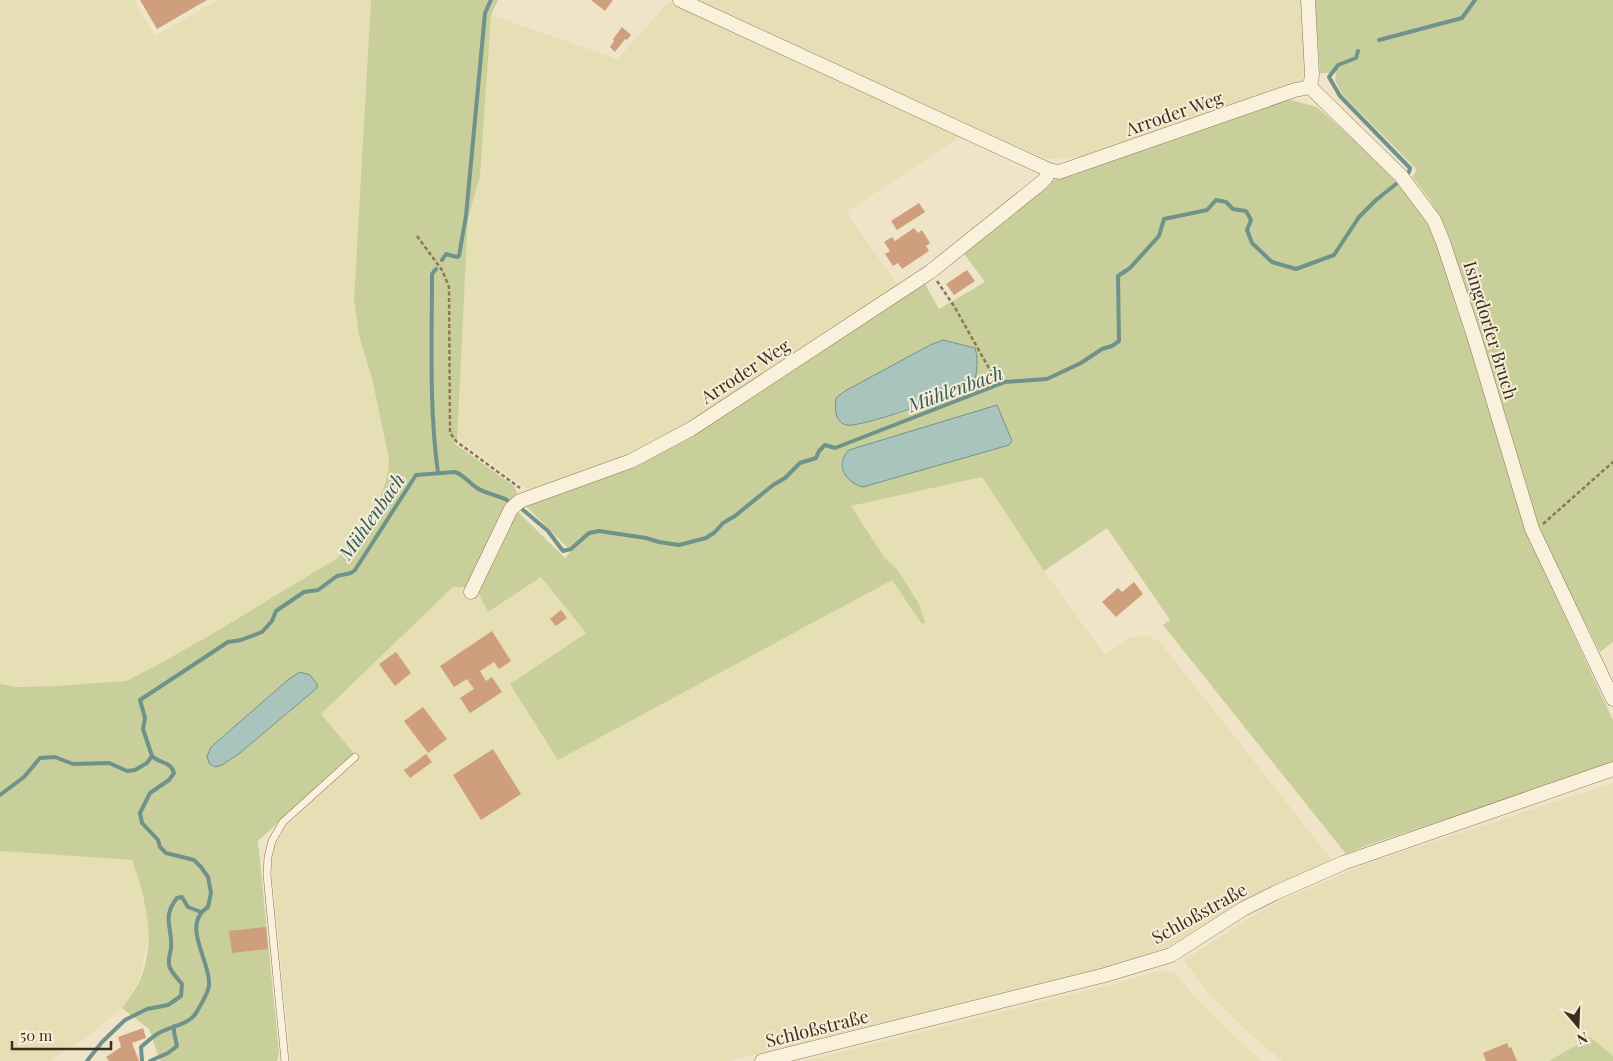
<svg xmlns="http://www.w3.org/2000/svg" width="1613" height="1061" viewBox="0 0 1613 1061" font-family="'Playfair Display',serif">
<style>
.farmland{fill:#e6deb5}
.green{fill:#c9cf9b;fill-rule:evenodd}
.water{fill:#a9c4bc;stroke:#6f938a}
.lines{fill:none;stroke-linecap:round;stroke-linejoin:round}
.stream{stroke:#6f938a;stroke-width:4}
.building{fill:#cf9f7d}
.service-casing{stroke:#8d765c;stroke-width:8}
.minor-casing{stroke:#8d765c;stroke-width:15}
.path{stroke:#8d765c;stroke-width:2.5;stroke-dasharray:4 2.5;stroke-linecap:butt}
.service{stroke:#faf1dc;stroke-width:7}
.minor{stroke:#faf1dc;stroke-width:14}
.labels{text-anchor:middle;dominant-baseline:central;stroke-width:4;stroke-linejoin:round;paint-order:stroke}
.street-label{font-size:18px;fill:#3d2e20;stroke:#f7eed8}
.water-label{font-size:19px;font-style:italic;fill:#2f5d5a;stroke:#f7eed8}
</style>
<rect width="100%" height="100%" fill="#f0e4c8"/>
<path class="farmland" d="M0,0H134L155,36L218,0H371L354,299L359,336L372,378L389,459V471L378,499L364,528L350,546L336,559L212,634L161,663L126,681L54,686L18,687L0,684Z
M693,0H1303L1306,61L1303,80L1081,157L1046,159Z
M669,2L962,135L846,212L899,287L688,425L628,457L530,491L457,439V434L468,218L480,176L491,15L617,59Z
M982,477L1044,571L1105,655L1131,637L1147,636L1160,642L1332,860L1271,887L1240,903L1165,948L1107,967L729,1061H291L272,874V857L276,843L287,826L352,763L348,758L354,753L321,714L453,587H470L477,590L488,612L541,577L587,634L558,760L892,579L922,624L897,569L884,557L851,506Z
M1613,783V1056L1590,1037L1549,1061H1282L1254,1038L1210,995L1187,965L1184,960L1248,919L1280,901L1345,873L1371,862Z
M0,851L132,860L143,889L147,910L148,937L140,979L122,1008L91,1034L50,1061H0Z
M1162,970L1169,973L1174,972L1203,1006L1261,1061H805L1111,985Z"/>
<path class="green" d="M371,0H498L491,15L480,176L468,218L457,439L454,443L514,486L517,492L516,495L506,506L470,587H453L321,714L354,753L258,841L279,1053L277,1061H160L149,1029L122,1008C128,999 137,988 141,978C156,938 146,899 132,860L0,851V684L18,687L54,686L126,681L161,663L212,634L336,559C361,536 389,493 389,459L372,378L359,336L354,299ZM289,679L317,688L240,753L207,756L211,747Z
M1315,0H1613V642L1600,652L1539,531L1451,246C1441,217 1432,200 1412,177L1417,170L1342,94L1335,80L1336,73H1320Z
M1291,100L1317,107L1354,140L1385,170L1415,204L1427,222L1438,244L1470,345L1525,530L1613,720V764L1365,846L1346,854L1163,625L1170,620L1107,528L1044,571L982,477L851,506L884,557L897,569L919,604L925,622L922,624L892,580L558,760L510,684L586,633L541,577L488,612L477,590L517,511L565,558L571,551L524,504L633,467L924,282L939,309L985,282L962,251L1056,179L1067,177L1129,155L1276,102ZM943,340L975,348L967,388L901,413L855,425H846L835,411L836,398L845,391L930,345ZM997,405L1012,441L1009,445L863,487Z
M1590,1037L1613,1056V1061H1549Z"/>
<path class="water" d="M943,340L975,348C978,356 978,376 973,382C972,383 968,387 967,387C955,395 856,429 846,425C834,421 835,408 836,398L845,391L930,345Z
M997,405L1012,441L1009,445L863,487C846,483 834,465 849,450Z
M300,672L310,675L317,684V688L240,753L222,765L215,767L209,763L207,756L211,747L289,679Z"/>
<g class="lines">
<path class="stream" d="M1379,40L1462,18L1475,0
M1358,51L1356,58L1338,65L1329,77L1340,96L1407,165L1410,168L1409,172
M442,260L446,254L457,257L459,256L466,216L485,13L491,0
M436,269L432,274C432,340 429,408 438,473
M522,509L548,531L563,551L571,549L589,533L599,531L646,538L659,542L679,545L706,538L715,532L723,523L735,516L773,485L785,478L800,463L816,458L819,451L825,445L835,448L1005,382L1047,379L1081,363L1102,349L1112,346L1119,341L1118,276L1130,268L1159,236L1164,219L1207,210L1216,200L1226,202L1233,209L1246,211L1251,220L1247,230L1252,243L1272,262L1296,269L1334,255L1359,217L1376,200L1396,184
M152,756L143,729L145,718L140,700L228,642L241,640L262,632L272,621L276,611L304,592L318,590L337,576L351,573L355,570L416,475L455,472C464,475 469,483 477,488C486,494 498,495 507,500
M0,795L24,777L40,758L55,757L73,764L109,763L127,771L135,770L147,763L152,756C160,764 171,761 174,773L169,780L150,793L140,813L142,823L158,840L160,847L166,853L194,860L201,867L208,877L211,893L208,907C180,925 211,961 209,985C209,991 199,1008 196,1013C190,1024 170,1027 159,1033C153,1036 147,1042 141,1047L142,1061
M87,1061L102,1042L125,1020L147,1009L168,1005L181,996L182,984C178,979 173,974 170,968C167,961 170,955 171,948C173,928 161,918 177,898L182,897L188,907L201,912
M150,1061L168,1053L177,1046L174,1032V1026"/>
</g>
<path class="building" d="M140,0H207L157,29Z
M591,0H613L605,11Z
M622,27L631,35L627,40L625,39L615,52L610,47L614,41L613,39Z
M919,203L925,212L897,230L891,221Z
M914,228L918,233L922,230L930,243L926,246L929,251L902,269L898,263L893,266L885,254L890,251L884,242L892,237L895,241Z
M967,270L975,281L954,295L946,284Z
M1134,582L1143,594L1116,617L1102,602L1118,588L1122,592Z
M561,610L567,618L556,626L550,619Z
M492,631L511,661L499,669L494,662L480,671L486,681L492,677L502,692L470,713L460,698L474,689L467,679L454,687L440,666Z
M396,652L411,673L395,686L379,664Z
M423,707L447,739L428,753L404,721Z
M493,749L521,794L481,820L453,775Z
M426,754L432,762L410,778L404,770Z
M266,927L268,949L232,953L229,931Z
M143,1028L146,1038L132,1043L139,1061H109L106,1057L121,1047L118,1037Z
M1507,1043L1509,1048L1511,1047L1517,1061H1486L1483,1053Z"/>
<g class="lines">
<defs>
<path id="service" d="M285,1061L267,875L268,857L272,841L283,822L355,757"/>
<path id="minor" d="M680,0L1049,170L1059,172L1295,90L1310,87
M1308,0L1312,75L1310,87
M1310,87L1401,176L1434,220L1443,242L1474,336L1532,529L1613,699
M471,592L511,509L520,501L631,461L691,429L930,272L1041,183L1046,178L1049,170
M762,1061L1105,975L1171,955L1243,909L1275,893L1343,863L1613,769"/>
</defs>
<use href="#service" class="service-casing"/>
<use href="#minor" class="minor-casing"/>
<path class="path" d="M417,236L442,270L449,287L450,433L457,442L520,488
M937,281L954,306L995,379
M1543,524L1613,462"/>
<use href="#service" class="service"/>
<use href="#minor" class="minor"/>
</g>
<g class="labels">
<g class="street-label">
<text transform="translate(1174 113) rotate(-19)">Arroder Weg</text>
<text transform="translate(1491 330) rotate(73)">Isingdorfer Bruch</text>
<text transform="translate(745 371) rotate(-33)">Arroder Weg</text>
<text transform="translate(1199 913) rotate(-29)">Schloßstraße</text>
<text transform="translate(817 1028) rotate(-14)">Schloßstraße</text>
</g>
<g class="water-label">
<text transform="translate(955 388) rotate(-20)">Mühlenbach</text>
<text transform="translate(371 516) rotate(-55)">Mühlenbach</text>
</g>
</g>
<g transform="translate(1578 1026) rotate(161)" stroke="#f7eed8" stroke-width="4" paint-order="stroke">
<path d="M0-4L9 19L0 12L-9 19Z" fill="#3d2e20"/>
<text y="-8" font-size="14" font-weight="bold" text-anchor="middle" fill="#3d2e20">N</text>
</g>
<path d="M12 1041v8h99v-8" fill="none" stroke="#3d2e20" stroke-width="2.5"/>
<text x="20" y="1041" font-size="15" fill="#3d2e20" stroke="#f7eed8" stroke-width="4" paint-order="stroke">50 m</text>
</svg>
